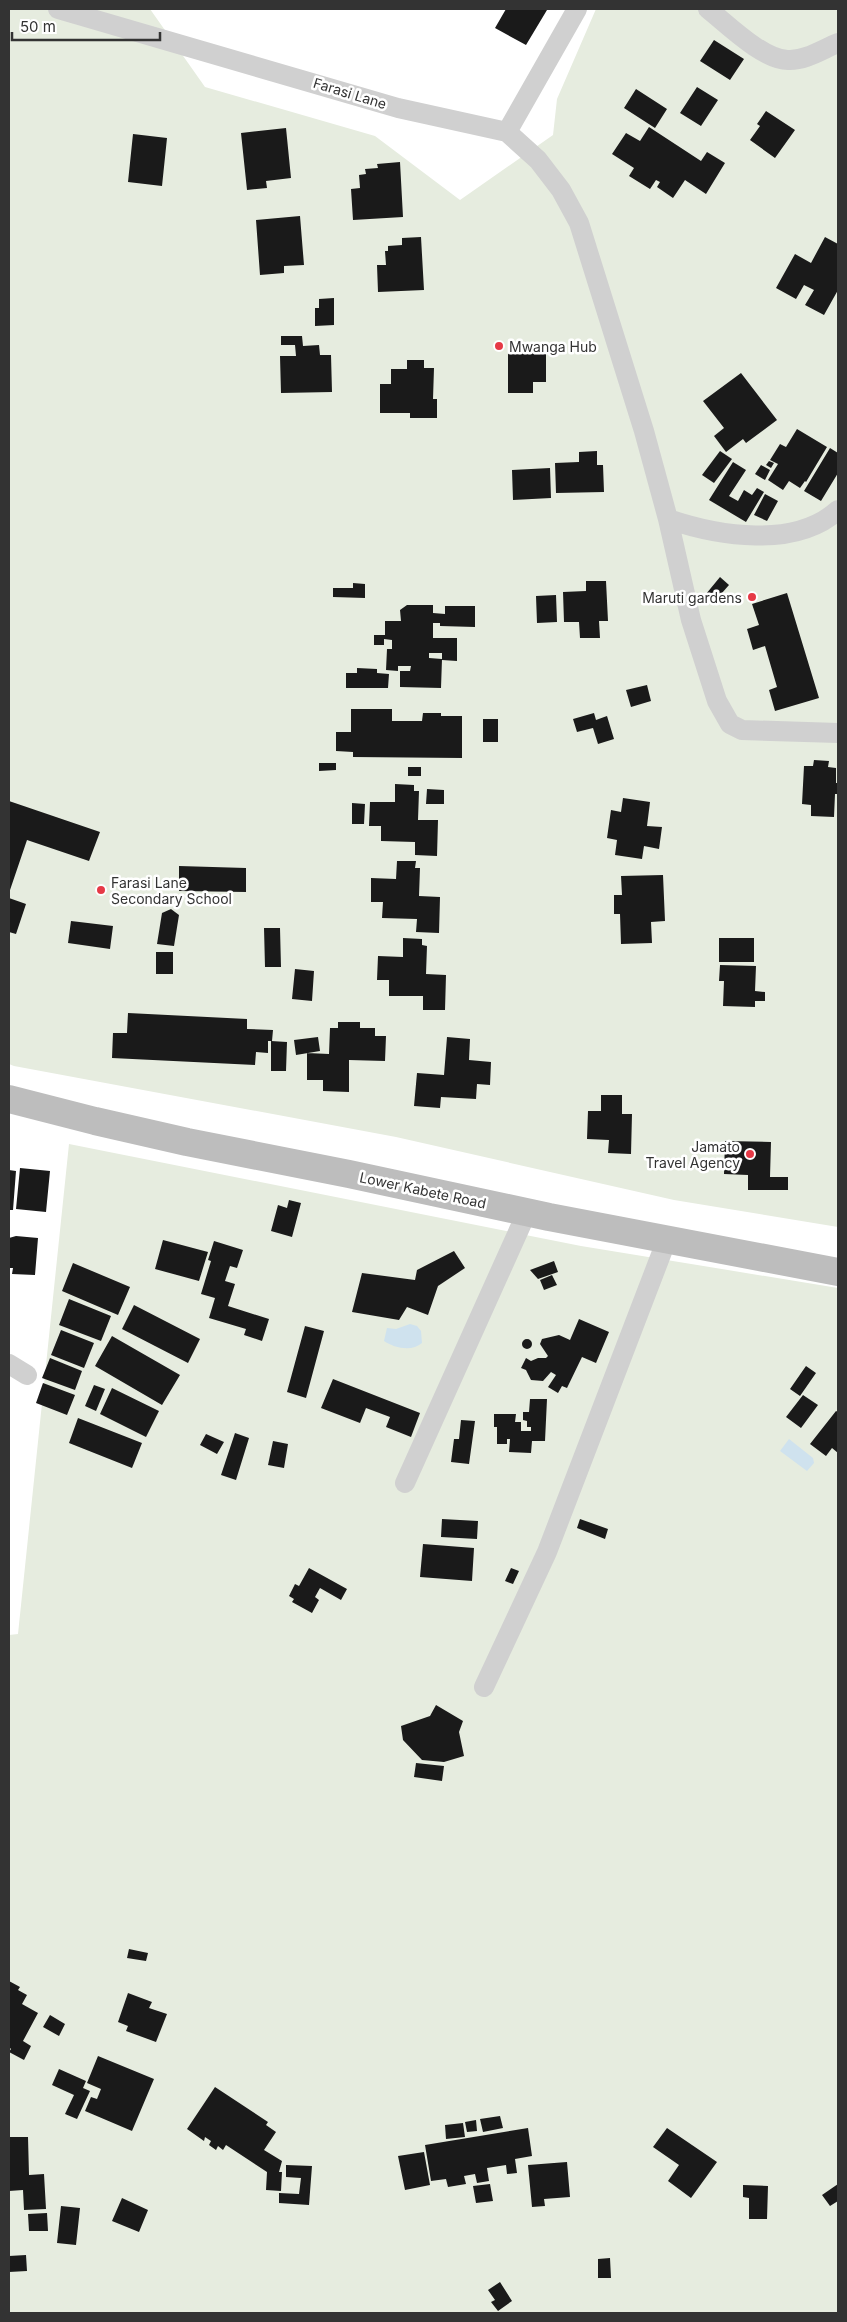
<svg xmlns="http://www.w3.org/2000/svg" width="847" height="2322" viewBox="0 0 847 2322" font-family="Inter,sans-serif">
<style>
.green{fill:#e6ecdf}
.water{fill:#cfe2ee}
.building{fill:#1a1a1a}
.lines{fill:none;stroke-linecap:round;stroke-linejoin:round}
.street{stroke:#d0d0d0;stroke-width:20}
.secondary{stroke:#bdbdbd;stroke-width:28}
.poi-dot{fill:#e63946;stroke:#fff;stroke-width:2}
.labels{text-anchor:middle;dominant-baseline:central;stroke-width:5;stroke-linejoin:round;paint-order:stroke}
.street-label{font-size:14px;fill:#333;stroke:#fff}
.poi-label{font-size:14px;fill:#333;stroke:#fff;text-anchor:start}
</style>
<rect width="100%" height="100%" fill="#fff"/>
<path class="green" d="M9,9H150L205,87L375,136L460,200L553,135L557,99L596,9H838V1227L674,1200L396,1137L14,1066L9,1064Z
M69,1144L581,1246L838,1288V2313H9V1635L18,1634Z"/>
<path class="water" d="M410,1324L417,1326L421,1331L422,1343C412,1352 394,1348 384,1341L387,1328L396,1329Z
M789,1439L813,1458L814,1463L807,1471L780,1451Z"/>
<path class="building" d="M506,9L547,10L526,45L495,28Z
M714,40L744,59L730,80L700,61Z
M697,87L718,100L701,126L680,113Z
M636,89L667,109L655,128L624,108Z
M766,111L795,130L775,158L750,140L760,126L757,124Z
M649,127L701,161L707,152L725,163L706,194L685,180L673,198L657,187L660,182L656,180L650,189L629,176L634,168L612,154L626,133L640,141Z
M286,128L291,178L266,181L267,188L247,190L241,133Z
M133,134L167,138L162,186L128,182Z
M400,162L403,217L353,220L351,189L360,188L359,175L366,174L365,169L378,168L377,164Z
M300,216L304,265L284,266V273L260,275L256,220Z
M421,237L424,290L378,292L377,265H386L385,251H388V246L402,245V238Z
M825,237L838,244V290L824,315L805,305L814,290L804,285L796,299L776,288L795,254L811,263Z
M334,298V325L315,326V308H319V299Z
M281,336H302L303,346L319,345L320,355H331L332,392L281,393L280,356H296L295,345H281Z
M508,347H546V382H533V393H508Z
M407,360H424V368H434L433,399H437V418H410V413H380V384H391V369H407Z
M741,373L777,420L746,443L743,439L726,452L714,436L724,428L703,401Z
M797,429L827,447L806,482L805,481L800,488L789,481L783,490L768,480L778,464L770,460L780,444L786,447Z
M830,448L838,453V473L821,501L804,491Z
M597,451V465H603L604,492L556,493L555,463L579,462V452Z
M720,451L732,459L714,483L702,475Z
M769,461L774,463L771,468L766,465Z
M733,462L746,470L729,496L738,501L744,490L752,495L757,488L764,492L746,522L709,500Z
M761,465L770,470L765,480L755,474Z
M550,468L551,498L513,500L512,470Z
M765,494L778,501L767,521L754,515Z
M720,577L729,585L715,601L706,594Z
M586,581H606L608,621H599L600,638H580L579,622H564L563,592L586,591Z
M353,583L365,584V598L333,597V588H353Z
M787,593L819,698L775,711L769,690L777,687L765,646L753,650L747,629L759,625L752,604Z
M556,595L557,622L537,623L536,596Z
M407,605H433V613L445,614V606H475V627L440,626V623H433V638H457V661L442,660V653H429V658L442,659L441,688L400,687V671H410L411,666H398V671L386,670L387,649H392V640L384,639V645H374V635H385V621H401L400,610Z
M357,668L377,669V673L389,674L388,688H346V673H357Z
M647,685L651,701L631,707L626,690Z
M351,709H392V721H422L423,713H441V716H462V758L353,757V752L336,751V732H351Z
M594,713L596,720L607,716L614,739L598,744L593,728L577,732L573,719Z
M483,719H498V742H483Z
M814,760L829,761L828,767L836,768V783H838V794H835L834,817L811,816V805L802,804L804,766H813Z
M319,763H336V770L319,771Z
M408,767H421V776H408Z
M395,784L414,785V791H419L418,820H438L437,856L415,855V842L381,841V826H369L370,802H395Z
M427,789L444,790V804H426Z
M623,798L650,802L647,826L662,827L659,849L644,846L642,859L615,855L617,840L607,838L611,810L621,812Z
M9,801L100,832L89,861L27,840L9,893Z
M352,803L365,804L364,824H352Z
M397,861H416L415,868H420L419,896L440,897L439,933L416,932L417,919L382,918L383,902H371V878L396,879Z
M179,866L246,868V892L179,891Z
M663,875L665,921L651,922L652,943L621,944L620,914H614V895H622L621,876Z
M9,898L26,904L16,934L9,932Z
M171,909L179,915L174,946L157,944L162,913Z
M71,921L113,926L110,949L68,943Z
M264,928H280L281,967H265Z
M403,938L422,939V945L427,946L426,974L446,975L445,1010H423V996H389V980H377L378,956L403,957Z
M719,938H754V962H719Z
M156,952H173V974H156Z
M720,965L756,966L755,991L765,992V1001H755V1007L723,1006L724,981H719Z
M295,969L314,971L312,1001L292,999Z
M128,1013L247,1019V1029L273,1030L272,1041H268V1053L256,1052L255,1065L112,1058L113,1033H127Z
M338,1022H360V1028H375V1036H386L385,1061L349,1060V1092L323,1091V1080H307V1053L329,1054L330,1028H338Z
M318,1037L320,1051L296,1055L294,1040Z
M447,1037L470,1039L469,1060L491,1062L490,1085L477,1084L476,1099L441,1097L440,1108L414,1106L417,1073L444,1075Z
M271,1041L287,1042L286,1071H271Z
M601,1095H622V1114H632L631,1154L608,1153L609,1140L587,1139L588,1111H601Z
M725,1141L771,1142L770,1177H788V1190H748V1175L724,1174Z
M20,1168L50,1171L46,1212L16,1209Z
M9,1170L16,1171L13,1210H9Z
M289,1200L301,1203L292,1237L271,1231L278,1205L287,1208Z
M16,1236L38,1238L35,1275L12,1274L13,1268H9V1238Z
M163,1240L208,1252L199,1281L155,1269Z
M214,1241L243,1250L237,1268L230,1266L225,1281L235,1284L228,1306L269,1319L262,1341L244,1335L246,1329L209,1318L215,1298L201,1294L211,1261L208,1260Z
M454,1251L465,1268L438,1286L428,1315L407,1307L399,1320L352,1312L362,1273L415,1280L417,1270Z
M554,1261L558,1272L538,1279L530,1270Z
M73,1263L130,1287L118,1315L62,1291Z
M552,1275L557,1285L544,1290L540,1280Z
M69,1299L111,1316L101,1341L59,1325Z
M134,1305L200,1339L188,1363L122,1329Z
M579,1319L609,1332L596,1363L582,1357L567,1388L562,1386L558,1393L548,1387L556,1375L551,1372L543,1381L531,1380L526,1370L521,1368L526,1358L531,1361L538,1358H546L548,1356L540,1344L542,1339L559,1335L570,1340Z
M305,1326L324,1331L306,1398L287,1392Z
M61,1330L94,1343L84,1368L51,1355Z
M112,1336L180,1375L162,1405L95,1366Z
M522 1344a5 5 0 1 1 10 0a5 5 0 1 1-10 0Z
M50,1358L82,1371L75,1390L42,1378Z
M806,1366L816,1373L800,1396L790,1389Z
M333,1379L420,1413L411,1437L386,1427L390,1417L366,1408L360,1423L321,1408Z
M43,1383L75,1395L67,1415L36,1403Z
M94,1385L105,1389L96,1411L85,1406Z
M112,1388L159,1411L146,1437L100,1414Z
M803,1395L818,1405L801,1428L786,1417Z
M530,1399H547L545,1441H532L531,1453L509,1452L510,1439H507V1444H497V1427H494V1414H516L515,1422H521V1431H531V1427H527V1421L523,1420V1412H529Z
M836,1411L838,1412V1453L832,1448L826,1456L810,1444Z
M78,1418L142,1443L132,1468L69,1443Z
M461,1420L475,1421L469,1464L451,1462L454,1439H459Z
M235,1433L249,1438L236,1480L221,1475Z
M206,1434L224,1442L217,1454L200,1445Z
M273,1441L288,1444L284,1468L268,1465Z
M442,1519L478,1521L477,1539L441,1537Z
M580,1519L608,1529L605,1539L577,1528Z
M423,1544L474,1548L472,1581L420,1577Z
M309,1568L347,1589L341,1600L320,1588L315,1597L319,1600L312,1613L292,1602L294,1599L289,1596L295,1584L299,1586Z
M511,1568L519,1571L513,1584L505,1581Z
M436,1705L463,1721L459,1732L464,1756L444,1762L422,1760L403,1740L401,1726L430,1716Z
M416,1763L444,1766L442,1781L414,1777Z
M129,1949L148,1953L146,1961L127,1958Z
M9,1981L20,1987L18,1990L27,1995L22,2004L38,2013L23,2041L31,2046L24,2060L9,2052L11,2049L9,2047Z
M128,1993L152,2002L149,2008L167,2014L156,2042L126,2031L128,2026L118,2022Z
M50,2015L65,2024L59,2036L43,2027Z
M98,2056L154,2079L132,2131L85,2111L91,2097L97,2099L101,2089L87,2083Z
M59,2069L86,2081L83,2088L90,2091L77,2119L65,2114L74,2095L52,2085Z
M215,2087L268,2122L266,2125L276,2132L264,2150L282,2161L279,2172H282L281,2191L266,2190L267,2172L226,2145L223,2150L218,2146L216,2150L209,2145L211,2141L205,2137L204,2141L187,2129Z
M500,2116L503,2128L483,2132L480,2119Z
M476,2120L477,2131L467,2132L465,2122Z
M463,2123L465,2137L446,2139L445,2125Z
M528,2128L532,2156L515,2159L517,2173L507,2174L506,2165L487,2168L489,2181L477,2183L475,2174L464,2176L466,2184L448,2187L446,2179L431,2181L425,2145Z
M667,2128L717,2162L691,2198L668,2181L679,2165L653,2147Z
M9,2137H28L29,2175L44,2174L46,2209L24,2210L23,2190L9,2191Z
M424,2152L430,2185L405,2190L398,2156Z
M567,2162L570,2197L544,2199L545,2206L532,2207L528,2165Z
M286,2165L312,2166L309,2205L279,2203V2193L299,2194L301,2178L286,2177Z
M490,2184L493,2201L476,2203L473,2186Z
M838,2184V2201L830,2206L822,2195Z
M743,2185L768,2186L767,2219H749V2198L743,2197Z
M122,2198L148,2210L139,2232L112,2221Z
M61,2206L80,2208L76,2245L57,2243Z
M47,2213L48,2231H29L28,2214Z
M26,2255L27,2271L9,2272V2256Z
M610,2258L611,2278H598V2259Z
M500,2282L512,2301L498,2311L491,2302L495,2300L488,2290Z"/>
<g class="lines">
<path class="street" d="M58,9L398,108L507,132L577,9
M708,9C727,24 763,60 788,60C805,61 823,49 838,43
M507,132L538,160L561,190L579,223L644,431L668,519C718,536 795,549 838,510
M668,519L691,620L717,701L730,724L742,730L838,733
M9,1364L27,1375
M405,1483L527,1212
M484,1687L547,1552L667,1239"/>
<path class="secondary" d="M9,1099L95,1121L187,1142L349,1174L549,1217L838,1272"/>
</g>
<g class="poi-dot">
<circle cx="499" cy="346" r="5"/>
<circle cx="752" cy="597" r="5"/>
<circle cx="101" cy="890" r="5"/>
<circle cx="750" cy="1154" r="5"/>
</g>
<g class="labels">
<g class="street-label">
<text transform="translate(350 93) rotate(17)">Farasi Lane</text>
<text transform="translate(423 1190) rotate(12)">Lower Kabete Road</text>
</g>
<g class="poi-label">
<text x="509" y="346">Mwanga Hub</text>
<text x="742" y="597" text-anchor="end">Maruti gardens</text>
<text x="111" y="882">Farasi Lane<tspan x="111" dy="16">Secondary School</tspan></text>
<text x="740" y="1146" text-anchor="end">Jamato<tspan x="740" dy="16">Travel Agency</tspan></text>
</g>
</g>
<rect width="847" height="2322" fill="none" stroke="#333333" stroke-width="20"/>
<path d="M12 32v8h148v-8" fill="none" stroke="#333333" stroke-width="2.5"/>
<text x="20" y="32" font-size="15" fill="#333333" stroke="#ffffff" stroke-width="4" paint-order="stroke">50 m</text>
</svg>
